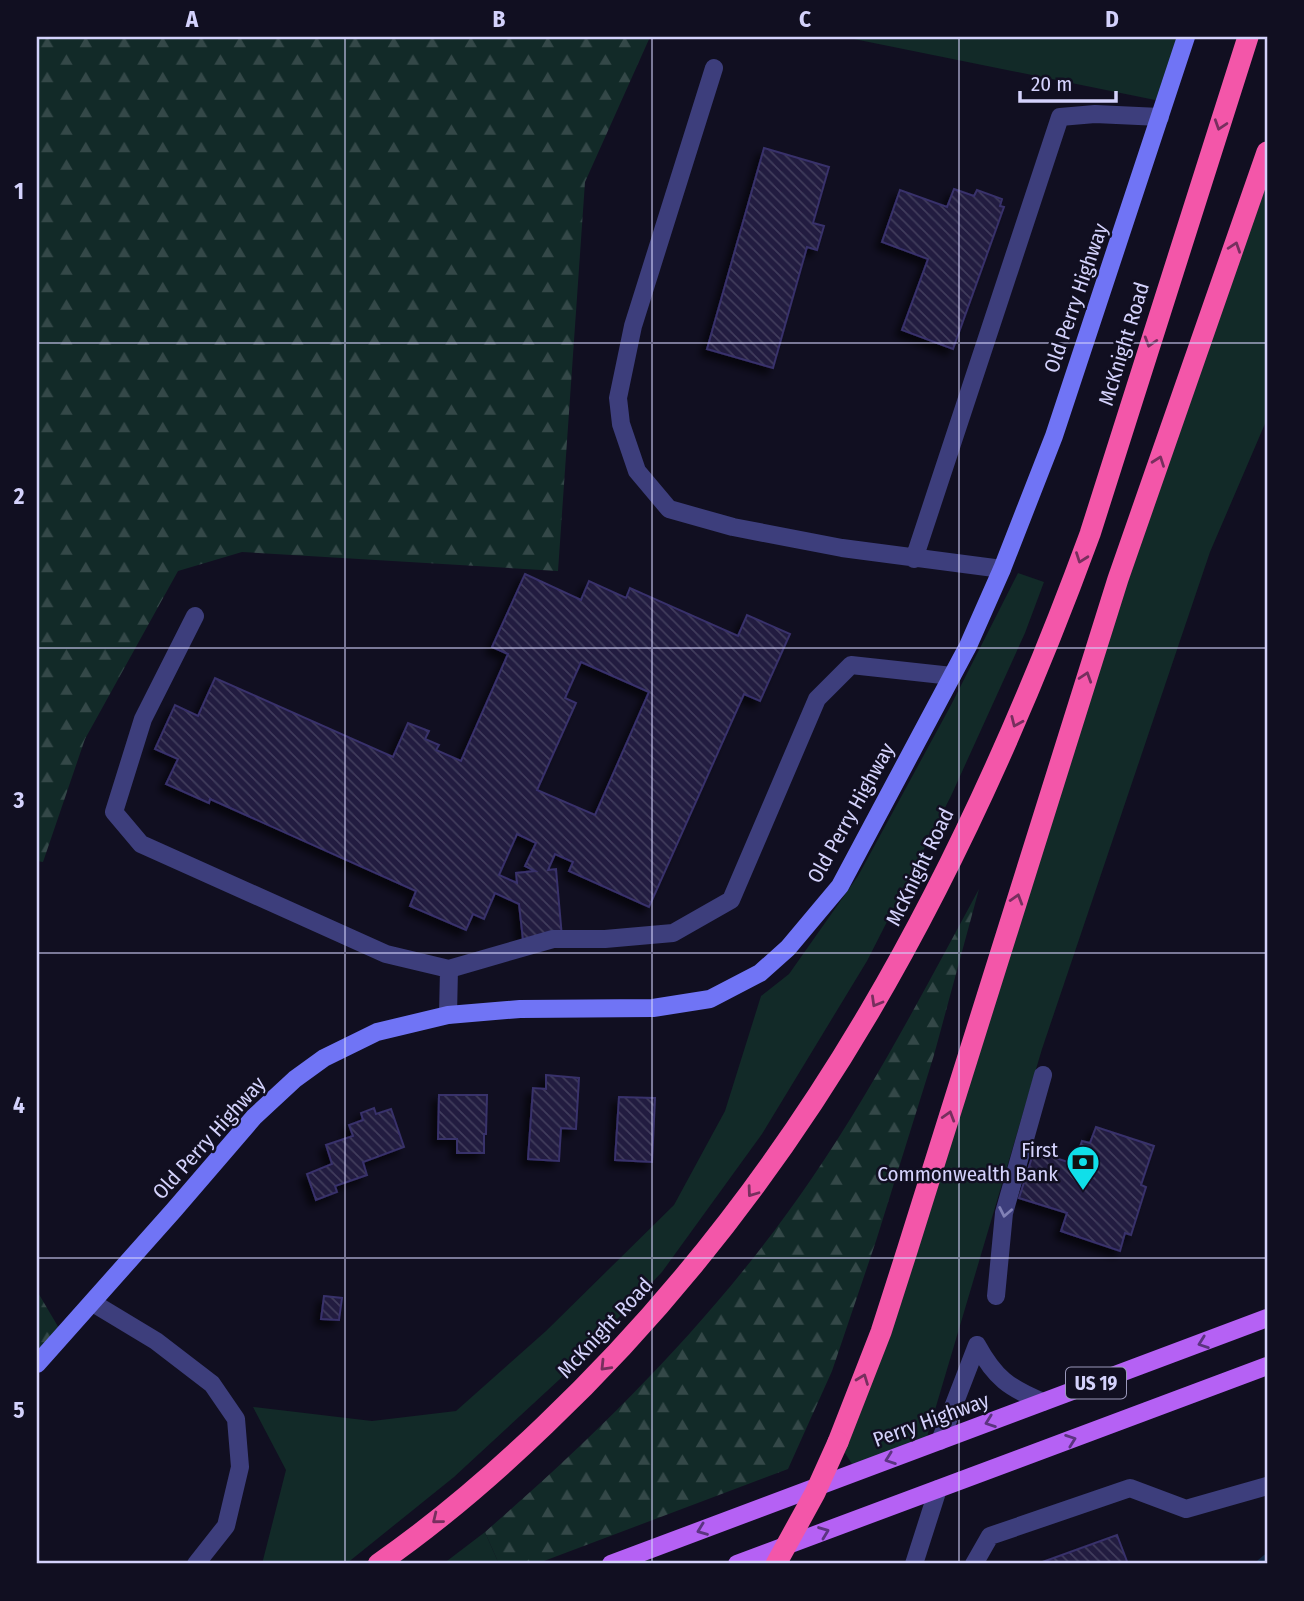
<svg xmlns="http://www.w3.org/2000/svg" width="1304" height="1601" viewBox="0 0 1304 1601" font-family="'Fira Sans Condensed',sans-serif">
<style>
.green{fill:#122a28}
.forest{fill:url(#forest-firs)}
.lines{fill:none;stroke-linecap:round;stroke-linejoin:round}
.stream{stroke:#122947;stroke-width:10}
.building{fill:url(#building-back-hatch);stroke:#38306b;stroke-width:2;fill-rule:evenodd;filter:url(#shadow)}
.lane{stroke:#3d3e7c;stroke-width:18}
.secondary{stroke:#7074f5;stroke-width:18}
.primary{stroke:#b561f4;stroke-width:18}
.highway{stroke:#f356a9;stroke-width:21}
.highway-bridge{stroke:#f356a9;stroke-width:21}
.oneway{stroke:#772f5e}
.oneway2{stroke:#8181b6}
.oneway3{stroke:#5b3480}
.grid{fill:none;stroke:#d4d2fc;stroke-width:2;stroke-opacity:0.55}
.labels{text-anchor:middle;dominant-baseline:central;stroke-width:5;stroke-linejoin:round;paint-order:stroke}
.shield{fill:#110f21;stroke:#9a98ba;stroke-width:2}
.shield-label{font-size:19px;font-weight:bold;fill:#d4d2fc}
.street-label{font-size:21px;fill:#d4d2fc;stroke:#110f21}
.poi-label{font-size:21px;fill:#d4d2fc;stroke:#110f21;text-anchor:end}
.neatline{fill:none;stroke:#d4d2fc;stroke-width:2.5}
.grid-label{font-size:23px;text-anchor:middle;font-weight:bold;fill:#d4d2fc}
</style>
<defs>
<pattern id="forest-firs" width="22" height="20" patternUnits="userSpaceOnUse" patternTransform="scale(1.75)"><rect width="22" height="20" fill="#122a28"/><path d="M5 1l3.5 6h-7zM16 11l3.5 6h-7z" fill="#344848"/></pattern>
<pattern id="building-back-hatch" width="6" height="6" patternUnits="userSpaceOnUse" patternTransform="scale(1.75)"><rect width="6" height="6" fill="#221c40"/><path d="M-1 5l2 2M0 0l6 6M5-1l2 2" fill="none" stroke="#413c5c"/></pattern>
<filter id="shadow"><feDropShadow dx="-6" dy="6" stdDeviation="3.5" flood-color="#0009"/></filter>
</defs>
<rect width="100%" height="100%" fill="#110f21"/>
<path class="green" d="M844,37H1186L1165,102Z
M1267,152V419L1210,552L1042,1049L924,1447L857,1472L838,1442Z
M1018,573L1044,582L1025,633L951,796L867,961L762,1134L662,1272L560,1379L454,1477L346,1564H262L286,1470L253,1407L372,1421L456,1411L546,1331L674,1205L725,1111L761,996L789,974L858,876L951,705Z
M485,1532L499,1564H443Z"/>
<path class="forest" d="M37,37H650L585,182L558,571L242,552L178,571L85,739L43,862L37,861Z
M979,889L934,1055L876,1241L832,1371L788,1469L536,1564H499L485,1532C606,1427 721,1312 812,1178C874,1087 926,987 979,889Z
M37,1291L63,1335L37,1364Z"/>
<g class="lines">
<path class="stream" d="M1261,1564L1267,1559"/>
</g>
<path class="building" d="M764,148L829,167L813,223L824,226L817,250L807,247L773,368L707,349Z
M954,189L974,196L977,190L1002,199L1000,206L1004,207L953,349L902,330L928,259L882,242L900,190L947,207Z
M525,574L581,600L589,581L626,598L630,588L738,636L747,615L790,634L760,701L744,694L649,907L569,871L573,862L555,854L548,870L556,869L562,937L523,940L519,904L495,893L484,919L473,914L466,930L410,906L416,891L210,799L209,803L166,784L178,759L155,749L175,705L198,716L215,678L393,757L408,723L429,731L425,739L439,745L436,750L461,761L508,654L492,647ZM581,662L649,692L595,815L537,790L576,703L565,698ZM517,834L536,843L525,866L535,871L516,873L517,883L499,875Z
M546,1075L579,1078L576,1129L561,1128L559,1161L528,1159L533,1088L546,1089Z
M439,1095H487L486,1134H484V1153H457V1139H438Z
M619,1097L655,1098L652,1162L615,1160Z
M374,1108L376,1114L391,1109L404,1147L363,1162L367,1175L335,1186L337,1192L316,1200L307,1174L332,1164L326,1145L353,1136L349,1125L363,1120L361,1113Z
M1096,1127L1154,1146L1141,1185L1146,1187L1131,1235L1125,1233L1120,1251L1061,1231L1067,1213L1019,1198L1034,1151L1074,1164L1082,1141L1090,1143Z
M324,1296L342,1298L339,1320L321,1319Z
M1117,1535L1128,1564H1037Z"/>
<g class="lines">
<path class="lane" d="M714,68L633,326L618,398L621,424L637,471L669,509L733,527L842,548L1002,569
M914,559L1060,117L1095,114L1160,117
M195,616L143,719L114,812L141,844L386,954L449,969
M448,1015L449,969L553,939H605L673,933L731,900L817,699L851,665L952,676
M996,1296L1004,1213L1043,1075
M93,1303L156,1341L212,1384L236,1419L240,1467L226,1526L196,1564
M977,1345C995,1378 1009,1388 1043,1402
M940,1441L977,1345
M914,1564L938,1489
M974,1564L990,1536L1130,1488L1186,1509L1267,1486"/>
<path class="secondary" d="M37,1364L174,1210L254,1117L295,1079L324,1058L377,1032L448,1015L520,1009L653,1008L710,999L760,973L788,948L840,886L968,646L1002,569L1054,436L1186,37"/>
<path class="primary" d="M611,1564L1267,1318
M737,1564L1267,1366"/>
<path class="highway" d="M838,1442L881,1332L907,1251L1118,579L1267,152
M378,1564C437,1523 493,1475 545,1425C806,1177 967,869 1090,534L1248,37"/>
<path class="highway-bridge" d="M776,1564L815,1493L838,1442"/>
</g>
<defs><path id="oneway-chevron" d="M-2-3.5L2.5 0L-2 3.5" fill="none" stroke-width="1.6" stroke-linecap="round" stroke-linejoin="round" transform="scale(1.75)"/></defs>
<g class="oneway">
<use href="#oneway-chevron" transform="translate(1220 125) rotate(108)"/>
<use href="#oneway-chevron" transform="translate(1235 247) rotate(-71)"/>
<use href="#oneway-chevron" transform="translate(1150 342) rotate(107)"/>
<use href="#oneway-chevron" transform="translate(1159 461) rotate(-70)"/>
<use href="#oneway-chevron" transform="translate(1081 558) rotate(110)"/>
<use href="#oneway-chevron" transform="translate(1086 677) rotate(-72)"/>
<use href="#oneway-chevron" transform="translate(1016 722) rotate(114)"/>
<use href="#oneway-chevron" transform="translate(1017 899) rotate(-73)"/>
<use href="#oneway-chevron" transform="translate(876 1002) rotate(120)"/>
<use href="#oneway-chevron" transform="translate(949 1116) rotate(-73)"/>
<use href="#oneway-chevron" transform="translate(752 1192) rotate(126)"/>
<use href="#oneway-chevron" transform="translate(605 1366) rotate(134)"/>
<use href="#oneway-chevron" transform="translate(863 1379) rotate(-69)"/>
<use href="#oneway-chevron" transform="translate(437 1519) rotate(141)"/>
</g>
<use class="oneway2" href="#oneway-chevron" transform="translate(1005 1212) rotate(101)"/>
<g class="oneway3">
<use href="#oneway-chevron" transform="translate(1203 1343) rotate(160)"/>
<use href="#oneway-chevron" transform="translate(990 1422) rotate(160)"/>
<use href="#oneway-chevron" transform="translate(1071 1440) rotate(-20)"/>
<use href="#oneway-chevron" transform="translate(890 1459) rotate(160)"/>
<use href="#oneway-chevron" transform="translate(702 1530) rotate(159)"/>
<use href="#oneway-chevron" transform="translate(824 1532) rotate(-21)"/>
</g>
<path class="grid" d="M345,37V1564M652,37V1564M959,37V1564M37,343H1267M37,648H1267M37,953H1267M37,1258H1267"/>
<defs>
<symbol id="bank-pin" viewBox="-11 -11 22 30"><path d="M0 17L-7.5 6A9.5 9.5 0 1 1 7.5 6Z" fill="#10dfe9" stroke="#110f21"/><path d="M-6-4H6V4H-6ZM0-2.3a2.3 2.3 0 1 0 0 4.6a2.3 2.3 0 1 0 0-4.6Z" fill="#111"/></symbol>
</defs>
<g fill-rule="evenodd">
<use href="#bank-pin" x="1064" y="1143" width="38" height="52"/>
</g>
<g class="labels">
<rect class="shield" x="1066" y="1367.5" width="60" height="31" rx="5"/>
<g class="shield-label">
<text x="1096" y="1383">US 19</text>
</g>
<g class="street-label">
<text transform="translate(1076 298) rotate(-71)">Old Perry Highway</text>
<text transform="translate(1124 344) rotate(-73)">McKnight Road</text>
<text transform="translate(851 813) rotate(-61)">Old Perry Highway</text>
<text transform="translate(920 867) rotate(-64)">McKnight Road</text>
<text transform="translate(209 1138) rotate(-48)">Old Perry Highway</text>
<text transform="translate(605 1328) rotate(-47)">McKnight Road</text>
<text transform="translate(931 1420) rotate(-20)">Perry Highway</text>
</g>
<g class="poi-label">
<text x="1058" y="1150">First<tspan x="1058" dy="24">Commonwealth Bank</tspan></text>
</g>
</g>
<rect width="1304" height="1601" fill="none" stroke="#110f21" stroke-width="77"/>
<path d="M1020 91v10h96v-10" fill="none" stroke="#d4d2fc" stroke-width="3.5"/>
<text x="1031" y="91" font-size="21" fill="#d4d2fc" stroke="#110f21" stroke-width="5" paint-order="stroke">20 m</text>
<rect x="38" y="38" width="1228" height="1524" class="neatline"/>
<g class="grid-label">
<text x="192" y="27">A</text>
<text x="499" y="27">B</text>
<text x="805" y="27">C</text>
<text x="1112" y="27">D</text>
<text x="19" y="199">1</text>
<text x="19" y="504">2</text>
<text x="19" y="808">3</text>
<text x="19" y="1113">4</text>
<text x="19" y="1418">5</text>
</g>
</svg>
